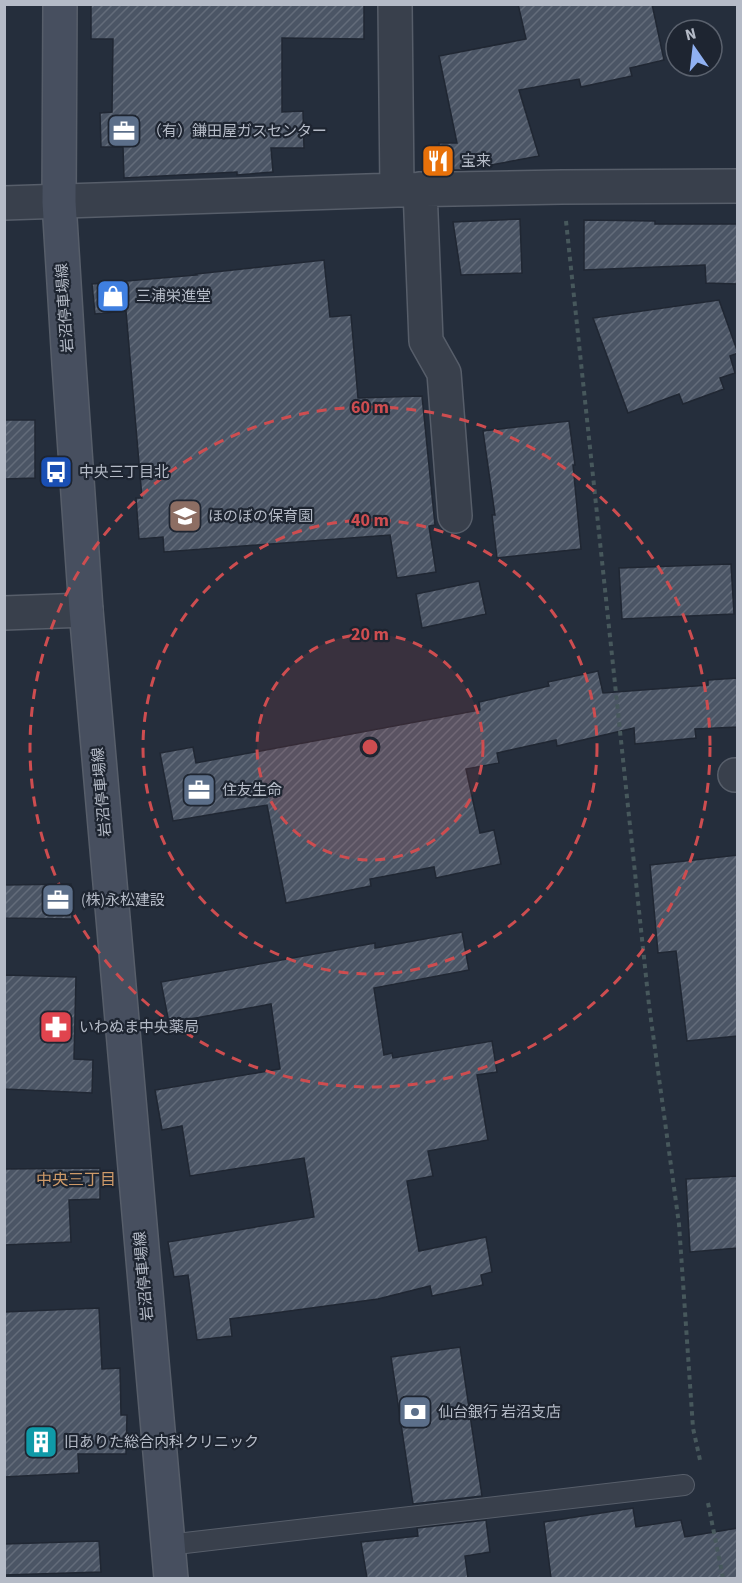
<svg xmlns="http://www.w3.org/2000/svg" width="742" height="1583" viewBox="0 0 742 1583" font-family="'Source Sans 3','Noto Sans JP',sans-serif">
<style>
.building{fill:url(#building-hatch);stroke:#202733;stroke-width:1.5}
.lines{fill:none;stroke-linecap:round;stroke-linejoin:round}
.lane-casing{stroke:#575e6a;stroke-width:22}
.street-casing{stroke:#575e6a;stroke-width:36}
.secondary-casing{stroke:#575e6a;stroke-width:36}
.path{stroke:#47585c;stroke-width:4;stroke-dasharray:4.5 4.5;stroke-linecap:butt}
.lane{stroke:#39404c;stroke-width:20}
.street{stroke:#39404c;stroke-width:33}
.secondary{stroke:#474f5f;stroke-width:33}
.ring{fill:none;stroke:#ce4d50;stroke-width:3;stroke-dasharray:10 8}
.labels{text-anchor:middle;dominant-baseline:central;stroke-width:4.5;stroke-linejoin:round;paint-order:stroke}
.poi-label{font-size:15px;fill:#b5bbc7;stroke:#1e2531;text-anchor:start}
.street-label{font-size:15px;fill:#b5bbc7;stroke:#1e2531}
.neighbourhood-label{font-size:16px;fill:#ce9a69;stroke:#1e2531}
.centre{fill:#ce4d50;stroke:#1e2531;stroke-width:3}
.ring-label{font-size:18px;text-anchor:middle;font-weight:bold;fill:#ce4d50;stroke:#1e2531;stroke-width:4.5;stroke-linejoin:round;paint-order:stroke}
</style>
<defs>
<pattern id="building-hatch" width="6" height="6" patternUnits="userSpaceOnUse" patternTransform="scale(1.5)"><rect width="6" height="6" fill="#4b5565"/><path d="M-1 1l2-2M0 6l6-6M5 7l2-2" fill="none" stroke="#636c7a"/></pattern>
</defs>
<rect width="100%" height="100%" fill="#252e3c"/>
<path class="building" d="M91,4H364V39L282,38V112L303,111L304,148H271L273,172L237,175V172L124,178L123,147H101L100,113L112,112L113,39H91Z
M518,4H652L664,60L630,68L632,76L581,87L579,79L519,90L539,156L464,170H440L439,143H457L439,56L526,39Z
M520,219L522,273L461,275L453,222Z
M584,220L655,221V224H738V284L706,283L705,265L584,270Z
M324,260L330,317L351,315L358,398L422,396L435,525L429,526L436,572L397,578L390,535L164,552L163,537L139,539L136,498H142L126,311L95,314L92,284L197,275L196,274Z
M719,300L738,353L730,356L735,373L720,378L724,389L683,404L679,394L628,413L593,318Z
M4,420H35V478L4,479Z
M569,421L575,465H573L581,549L497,558L492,515H495L483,431Z
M731,564L734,614L622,619L619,568Z
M479,581L486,614L422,628L416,594Z
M598,671L603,693L708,685V680L738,678V727L695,729L696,738L635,744L634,728L557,746L556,740L497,753L499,763L466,769L480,833L494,830L501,864L436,878L434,867L370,879L371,886L286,903L267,805L173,821L160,753L193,747L196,763L480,710L479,702L549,686L548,682Z
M738,855V1036L687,1041L676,951L658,953L650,865Z
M71,884L72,919L4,918V885Z
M462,932L469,970L374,988L384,1055L392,1053L393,1058L492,1041L497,1072L477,1075L488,1140L428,1151L433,1176L407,1181L419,1251L486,1237L492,1272L481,1275L483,1285L432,1296L430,1286L378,1299L230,1319L232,1336L197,1340L188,1275L174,1277L168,1242L314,1217L304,1158L190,1176L182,1126L162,1130L155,1090L280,1069L271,1004L169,1023L161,982L375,943V948Z
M4,975L76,977L74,1059L93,1060L92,1093L4,1089Z
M100,1168V1199L69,1200L71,1242L4,1245V1169Z
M738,1176V1248L690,1252L686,1179Z
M99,1308L102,1369L120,1368L121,1415H127L126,1454H78L79,1473L4,1477V1312Z
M460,1347L482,1496L413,1504L391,1357Z
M633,1508L636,1527L681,1520L685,1537L738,1528V1578H551L544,1522Z
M486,1520L490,1552L465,1556L468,1578H367L361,1542L418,1536L417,1528Z
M99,1541L101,1572L4,1575V1544Z"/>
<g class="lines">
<defs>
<path id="lane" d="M168,1545L684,1485"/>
<path id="street" d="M395,4L397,190
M420,189L426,341L444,373L455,516
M4,203L397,190L562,187L738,186
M4,613L86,610
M735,775H738"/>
<path id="secondary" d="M60,4L59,202L69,364L86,610L171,1578"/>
</defs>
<use href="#lane" class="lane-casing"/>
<use href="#street" class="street-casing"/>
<use href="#secondary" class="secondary-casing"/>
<path class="path" d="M566,221L649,1005L679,1224L693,1428L700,1460
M708,1503L723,1578"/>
<use href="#lane" class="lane"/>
<use href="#street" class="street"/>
<use href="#secondary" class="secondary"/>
</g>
<circle cx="370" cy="747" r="113" fill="#ce4d50" fill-opacity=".12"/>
<g class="ring">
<circle cx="370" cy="747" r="113"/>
<circle cx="370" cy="747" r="227"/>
<circle cx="370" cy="747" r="340"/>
</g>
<defs>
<symbol id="office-square" viewBox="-11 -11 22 22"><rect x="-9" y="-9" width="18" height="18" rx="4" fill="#5c6f8a" stroke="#1e2531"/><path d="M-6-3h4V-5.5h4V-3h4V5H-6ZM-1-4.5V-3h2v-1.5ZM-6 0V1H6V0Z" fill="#fff"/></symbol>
<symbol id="restaurant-square" viewBox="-11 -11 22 22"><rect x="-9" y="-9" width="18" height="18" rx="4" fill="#e8710a" stroke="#1e2531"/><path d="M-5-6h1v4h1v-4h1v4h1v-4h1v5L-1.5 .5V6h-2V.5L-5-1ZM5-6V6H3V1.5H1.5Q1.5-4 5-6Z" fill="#fff"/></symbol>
<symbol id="shop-square" viewBox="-11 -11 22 22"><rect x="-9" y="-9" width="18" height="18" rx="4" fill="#3f7fe0" stroke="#1e2531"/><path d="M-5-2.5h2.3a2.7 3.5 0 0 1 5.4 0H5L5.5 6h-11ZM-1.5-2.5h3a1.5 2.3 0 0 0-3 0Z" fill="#fff"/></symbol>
<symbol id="bus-square" viewBox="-11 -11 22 22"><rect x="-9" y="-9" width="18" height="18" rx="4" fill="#1a4fb4" stroke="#1e2531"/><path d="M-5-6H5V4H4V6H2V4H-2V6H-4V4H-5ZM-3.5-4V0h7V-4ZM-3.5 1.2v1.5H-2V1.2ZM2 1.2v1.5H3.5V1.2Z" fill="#fff"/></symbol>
<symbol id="school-square" viewBox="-11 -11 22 22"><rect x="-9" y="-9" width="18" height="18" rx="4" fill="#8d6e63" stroke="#1e2531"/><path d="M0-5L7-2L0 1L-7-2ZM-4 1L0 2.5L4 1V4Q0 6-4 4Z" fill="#fff"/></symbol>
<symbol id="pharmacy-square" viewBox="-11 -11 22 22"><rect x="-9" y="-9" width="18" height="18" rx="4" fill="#e0444e" stroke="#1e2531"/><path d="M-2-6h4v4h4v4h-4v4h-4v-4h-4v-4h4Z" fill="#fff"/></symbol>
<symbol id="bank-square" viewBox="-11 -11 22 22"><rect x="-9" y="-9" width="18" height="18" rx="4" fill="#5c6f8a" stroke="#1e2531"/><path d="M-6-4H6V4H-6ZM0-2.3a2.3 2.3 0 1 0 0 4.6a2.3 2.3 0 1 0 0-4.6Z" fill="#fff"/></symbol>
<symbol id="building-square" viewBox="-11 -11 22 22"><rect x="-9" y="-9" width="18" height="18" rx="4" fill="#0f9aa8" stroke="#1e2531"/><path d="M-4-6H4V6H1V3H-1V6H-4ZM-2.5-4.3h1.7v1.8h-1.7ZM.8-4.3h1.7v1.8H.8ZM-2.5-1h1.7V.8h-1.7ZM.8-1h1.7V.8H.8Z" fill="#fff"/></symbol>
</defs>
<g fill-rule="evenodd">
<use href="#office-square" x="105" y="112" width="38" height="38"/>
<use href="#restaurant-square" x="419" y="142" width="38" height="38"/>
<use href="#shop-square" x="94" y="277" width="38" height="38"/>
<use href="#bus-square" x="37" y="453" width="38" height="38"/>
<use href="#school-square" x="166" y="497" width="38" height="38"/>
<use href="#office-square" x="180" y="771" width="38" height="38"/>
<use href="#office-square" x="39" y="881" width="38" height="38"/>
<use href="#pharmacy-square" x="37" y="1008" width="38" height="38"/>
<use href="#bank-square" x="396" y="1393" width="38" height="38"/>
<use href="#building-square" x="22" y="1423" width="38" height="38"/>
</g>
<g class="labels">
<g class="poi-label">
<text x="147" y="131">（有）鎌田屋ガスセンター</text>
<text x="461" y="161">宝来</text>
<text x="136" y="296">三浦栄進堂</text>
<text x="79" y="472">中央三丁目北</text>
<text x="208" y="516">ほのぼの保育園</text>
<text x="222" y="790">住友生命</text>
<text x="81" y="900">(株)永松建設</text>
<text x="79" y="1027">いわぬま中央薬局</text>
<text x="438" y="1412">仙台銀行 岩沼支店</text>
<text x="64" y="1442">旧ありた総合内科クリニック</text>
</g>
<g class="street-label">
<text transform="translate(65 308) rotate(-94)">岩沼停車場線</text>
<text transform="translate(102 792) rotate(-95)">岩沼停車場線</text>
<text transform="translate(144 1276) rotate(-95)">岩沼停車場線</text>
</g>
<g class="neighbourhood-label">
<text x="76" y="1180">中央三丁目</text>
</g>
</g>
<circle cx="370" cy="747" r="9" class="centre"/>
<g class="ring-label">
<text x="370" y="413">60 m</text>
<text x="370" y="526">40 m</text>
<text x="370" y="640">20 m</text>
</g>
<rect width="742" height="1583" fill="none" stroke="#b5bbc7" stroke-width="12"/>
<g transform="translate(694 48) rotate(346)"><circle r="28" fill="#1e2531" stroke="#5a616d" stroke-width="1.5"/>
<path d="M0-4.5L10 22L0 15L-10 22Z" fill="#90b1f2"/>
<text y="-9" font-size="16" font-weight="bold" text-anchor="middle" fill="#b5bbc7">N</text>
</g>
</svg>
